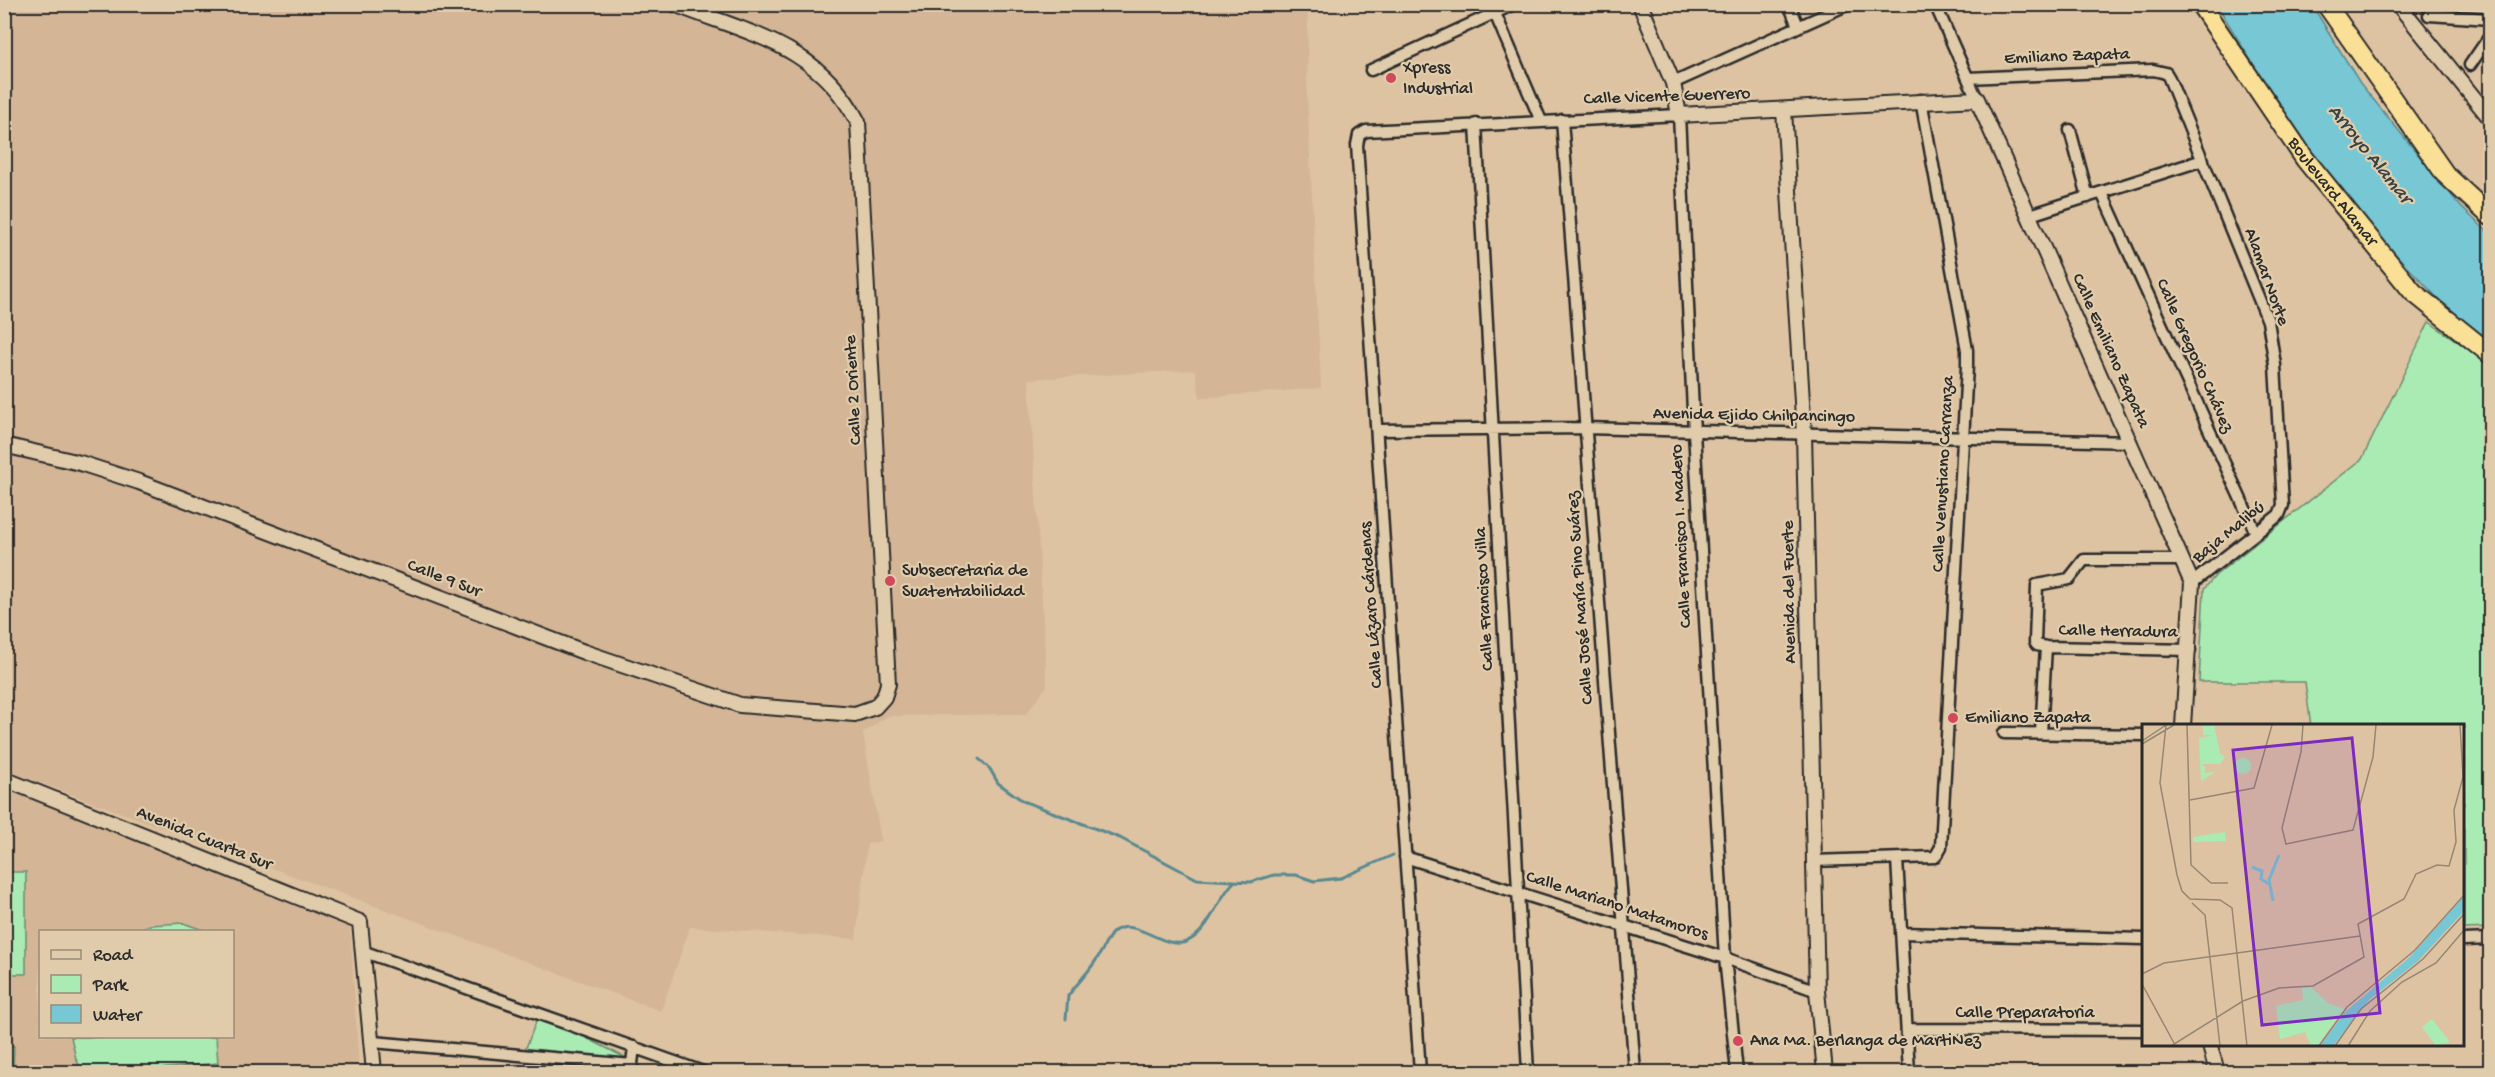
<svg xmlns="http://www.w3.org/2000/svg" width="2495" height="1077" viewBox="0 0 2495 1077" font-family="'Gochi Hand',sans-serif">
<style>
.built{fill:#d4b596;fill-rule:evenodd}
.green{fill:#aaebb4;stroke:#6a8b70;stroke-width:1.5}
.water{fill:#78c7d4;stroke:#598990;stroke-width:1.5}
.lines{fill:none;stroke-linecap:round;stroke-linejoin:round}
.stream{stroke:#598990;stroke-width:3}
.minor-casing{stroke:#2b2b2b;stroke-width:15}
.tertiary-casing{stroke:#2b2b2b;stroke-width:18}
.trunk-casing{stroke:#2b2b2b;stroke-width:22}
.minor{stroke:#e0ccab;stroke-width:10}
.tertiary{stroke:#e0ccab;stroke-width:14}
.trunk{stroke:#fadf96;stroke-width:18}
.poi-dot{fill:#d1495b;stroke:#e0ccab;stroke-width:2}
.labels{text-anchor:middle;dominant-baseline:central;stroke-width:4.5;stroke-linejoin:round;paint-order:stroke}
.street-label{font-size:18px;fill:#2b2b2b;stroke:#e0ccab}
.poi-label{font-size:18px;fill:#2b2b2b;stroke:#e0ccab;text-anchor:start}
.water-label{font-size:20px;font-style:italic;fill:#374244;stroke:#e0ccab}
.inset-river{fill:none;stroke:#78c7d4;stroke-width:3}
.inset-road{fill:none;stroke:#968672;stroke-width:1.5}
.view{fill:#7b2cbf;fill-opacity:0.15;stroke:#7b2cbf;stroke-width:3}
.inset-edge{fill:none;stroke:#2b2b2b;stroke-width:3}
</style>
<rect width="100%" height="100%" fill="#dec3a2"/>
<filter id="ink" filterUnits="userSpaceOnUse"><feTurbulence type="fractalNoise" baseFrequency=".0167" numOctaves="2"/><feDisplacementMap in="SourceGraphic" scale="12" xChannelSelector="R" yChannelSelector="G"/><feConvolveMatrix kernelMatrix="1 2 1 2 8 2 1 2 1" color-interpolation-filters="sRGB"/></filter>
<g filter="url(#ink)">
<path class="built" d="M4,5H1308L1307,94L1321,388L1200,398L1195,370L1029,379L1047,686L1026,714L888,716L863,733L881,841L867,844L856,939L690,927L661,1011L5,770Z
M4,787L350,923L359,1072H5ZM40,932H232V1036H40Z"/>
<path class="green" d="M2429,322L2490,364V928L2464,929V726H2311L2305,682H2199L2204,589L2216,575L2362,459Z
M5,872H26V974H5Z
M183,923L206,931H135L150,925Z
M539,1014L632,1061L524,1053Z
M71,1037H216L218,1063L127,1072H83L76,1059Z
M5,1046H14L13,1072H5Z"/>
<path class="water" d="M2217,5H2312L2360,83L2461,207L2490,234V340L2455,316L2375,233L2295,133Z"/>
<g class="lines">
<path class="stream" d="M979,759L990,769L998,783L1023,801L1120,838L1197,879L1251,882L1274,875H1296L1314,881L1341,878L1393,855
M1066,1019L1068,996C1079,981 1092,969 1101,952C1105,946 1109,933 1116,930C1137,918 1164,950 1186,942C1209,933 1218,897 1234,882"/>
<defs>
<path id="minor" d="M1491,4L1541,121
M1789,4L1798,26
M1935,4L1977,99
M2429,15L2490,19
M2470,65L2490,36
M1371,70L1514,4
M1968,78L2153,70L2166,73L2169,78L2268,321L2275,365L2283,505L2279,515L2192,583
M1673,83L1849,4
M1562,120L1635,1072
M1476,124L1528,1072
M2070,130L2088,197
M2102,193L2256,533
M2030,215L2203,160
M1377,430L1585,428L2131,442
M2183,560H2084L2069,579L2037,585L2035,642L2037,645L2046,647L2190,650
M2004,733L2144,735
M2041,733L2046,647
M1405,857L1725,958L1817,991
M1897,859L1909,1072
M1813,861L1935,857L1941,847L1967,366V350L1921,100
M1901,933L2144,939
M2464,940L2490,939
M365,952L703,1072
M1907,1029L2144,1030
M373,1042L632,1065
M631,1072L634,1047
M1420,1072L1357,145L1359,135L1366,131L1679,115L1694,432L1725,958L1737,1072"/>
<path id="tertiary" d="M1640,4L1673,83L1679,115L1977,99L2192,583L2183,726
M2398,4L2490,118
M1784,110L1804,434L1817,991L1825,1072
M4,445L80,463L139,482L584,652L740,705L855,714L875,707L884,697L888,684L858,122C818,45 750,34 674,4
M4,779L360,922L374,1072
M2210,1046L2217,1072"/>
<g id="trunk">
<path id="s1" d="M2200,4L2305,159L2413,292L2490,354"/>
<path d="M2326,4L2445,174L2490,216"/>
</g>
</defs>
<use href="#minor" class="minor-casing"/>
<use href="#tertiary" class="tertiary-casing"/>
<use href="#trunk" class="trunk-casing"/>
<use href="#minor" class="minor"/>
<use href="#tertiary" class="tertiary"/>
<use href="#trunk" class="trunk"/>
</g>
</g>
<g class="poi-dot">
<circle cx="1391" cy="78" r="6"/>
<circle cx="890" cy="581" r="6"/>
<circle cx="1953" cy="718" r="6"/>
<circle cx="1738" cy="1041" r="6"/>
</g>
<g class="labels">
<g class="street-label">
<text transform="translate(2067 57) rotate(-2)">Emiliano Zapata</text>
<text transform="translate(1667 97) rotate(-2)">Calle Vicente Guerrero</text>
<text stroke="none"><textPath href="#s1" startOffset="230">Boulevard Alamar</textPath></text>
<text transform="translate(2266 277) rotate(70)">Alamar Norte</text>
<text transform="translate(2110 351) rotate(66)">Calle Emiliano Zapata</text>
<text transform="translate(2194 356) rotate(66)">Calle Gregorio Chávez</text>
<text transform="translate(854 390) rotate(-93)">Calle 2 Oriente</text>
<text transform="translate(1754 416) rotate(1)">Avenida Ejido Chilpancingo</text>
<text transform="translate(1944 474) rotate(-87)">Calle Venustiano Carranza</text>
<text transform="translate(2229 533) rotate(-39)">Baja Malibú</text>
<text transform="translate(1682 536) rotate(-93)">Calle Francisco I. Madero</text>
<text transform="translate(444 579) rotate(21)">Calle 9 Sur</text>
<text transform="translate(1790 592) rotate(-91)">Avenida del Fuerte</text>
<text transform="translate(1581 598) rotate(-94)">Calle José María Pino Suárez</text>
<text transform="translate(1485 599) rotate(-93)">Calle Francisco Villa</text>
<text transform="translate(1372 605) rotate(-94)">Calle Lázaro Cárdenas</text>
<text transform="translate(2118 632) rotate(1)">Calle Herradura</text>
<text transform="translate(204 839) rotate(22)">Avenida Cuarta Sur</text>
<text transform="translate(1617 906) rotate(18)">Calle Mariano Matamoros</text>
<text x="2025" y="1013">Calle Preparatoria</text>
</g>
<g class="poi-label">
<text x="1403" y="68">Xpress<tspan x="1403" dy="21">Industrial</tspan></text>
<text x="902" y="571">Subsecretaria de<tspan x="902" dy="21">Suatentabilidad</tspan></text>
<text x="1965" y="718">Emiliano Zapata</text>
<text x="1750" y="1041">Ana Ma. Berlanga de MartiNez</text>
</g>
<g class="water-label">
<text transform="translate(2369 155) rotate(51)">Arroyo Alamar</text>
</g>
</g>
<g transform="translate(2142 724)">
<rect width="322" height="322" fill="#dec3a2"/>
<path d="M72,1L78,29L83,33L78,40H60L64,44L62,49L73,48L59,57L57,14L72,11H61V2ZM93 42a8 8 0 1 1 16 0a8 8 0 1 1-16 0ZM83,108L84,117L51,118V113ZM160,264H170L186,279L202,285L175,322H169L163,308L138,315L134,282L161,276ZM290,295L308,318L294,322L280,303Z" fill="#aaebb4"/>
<path d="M322,172V187L276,237L228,275L191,322H178L203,288L268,233Z" fill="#78c7d4"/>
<path class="inset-river" d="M110,143L120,147L119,155L127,160M131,177L127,156L137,131"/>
<path class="inset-road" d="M24,1L18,59L35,151L40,167L48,175L78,176L90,184L105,322M45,1L49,141L69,159H86M161,1L159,28L140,104L144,120L211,106L231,33L234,1M0,17L24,1M0,20L32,1M48,76L112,64L130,1M50,179L63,191L78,322M0,250L22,239L218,212M0,260L32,319M101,277L137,264L171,262L222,233L216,200L262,175L274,150L295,141L307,142L314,118L312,86L321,53L318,1M29,322L101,277M177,322L205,283L273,226L323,170M193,322L219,285L281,235L323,189M206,322L228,287L260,258L294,239L323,205"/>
<path class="view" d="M210,14L238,289L120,301L91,26Z"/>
<rect width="322" height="322" class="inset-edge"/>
</g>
<rect width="2495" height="1077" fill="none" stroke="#e0ccab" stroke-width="24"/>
<rect x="12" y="12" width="2471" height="1053" fill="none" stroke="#2b2b2b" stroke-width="2" filter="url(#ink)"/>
<rect x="39" y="930" width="195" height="108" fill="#e0ccab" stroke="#988c78" stroke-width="1.5"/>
<rect x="51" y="950" width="30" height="9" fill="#e0ccab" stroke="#988c78" stroke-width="1.5"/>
<text x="93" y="960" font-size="18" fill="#2b2b2b">Road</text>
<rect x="51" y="975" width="30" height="18" fill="#aaebb4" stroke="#988c78" stroke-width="1.5"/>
<text x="93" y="990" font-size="18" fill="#2b2b2b">Park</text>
<rect x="51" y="1005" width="30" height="18" fill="#78c7d4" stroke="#988c78" stroke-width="1.5"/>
<text x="93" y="1020" font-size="18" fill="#2b2b2b">Water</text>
</svg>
